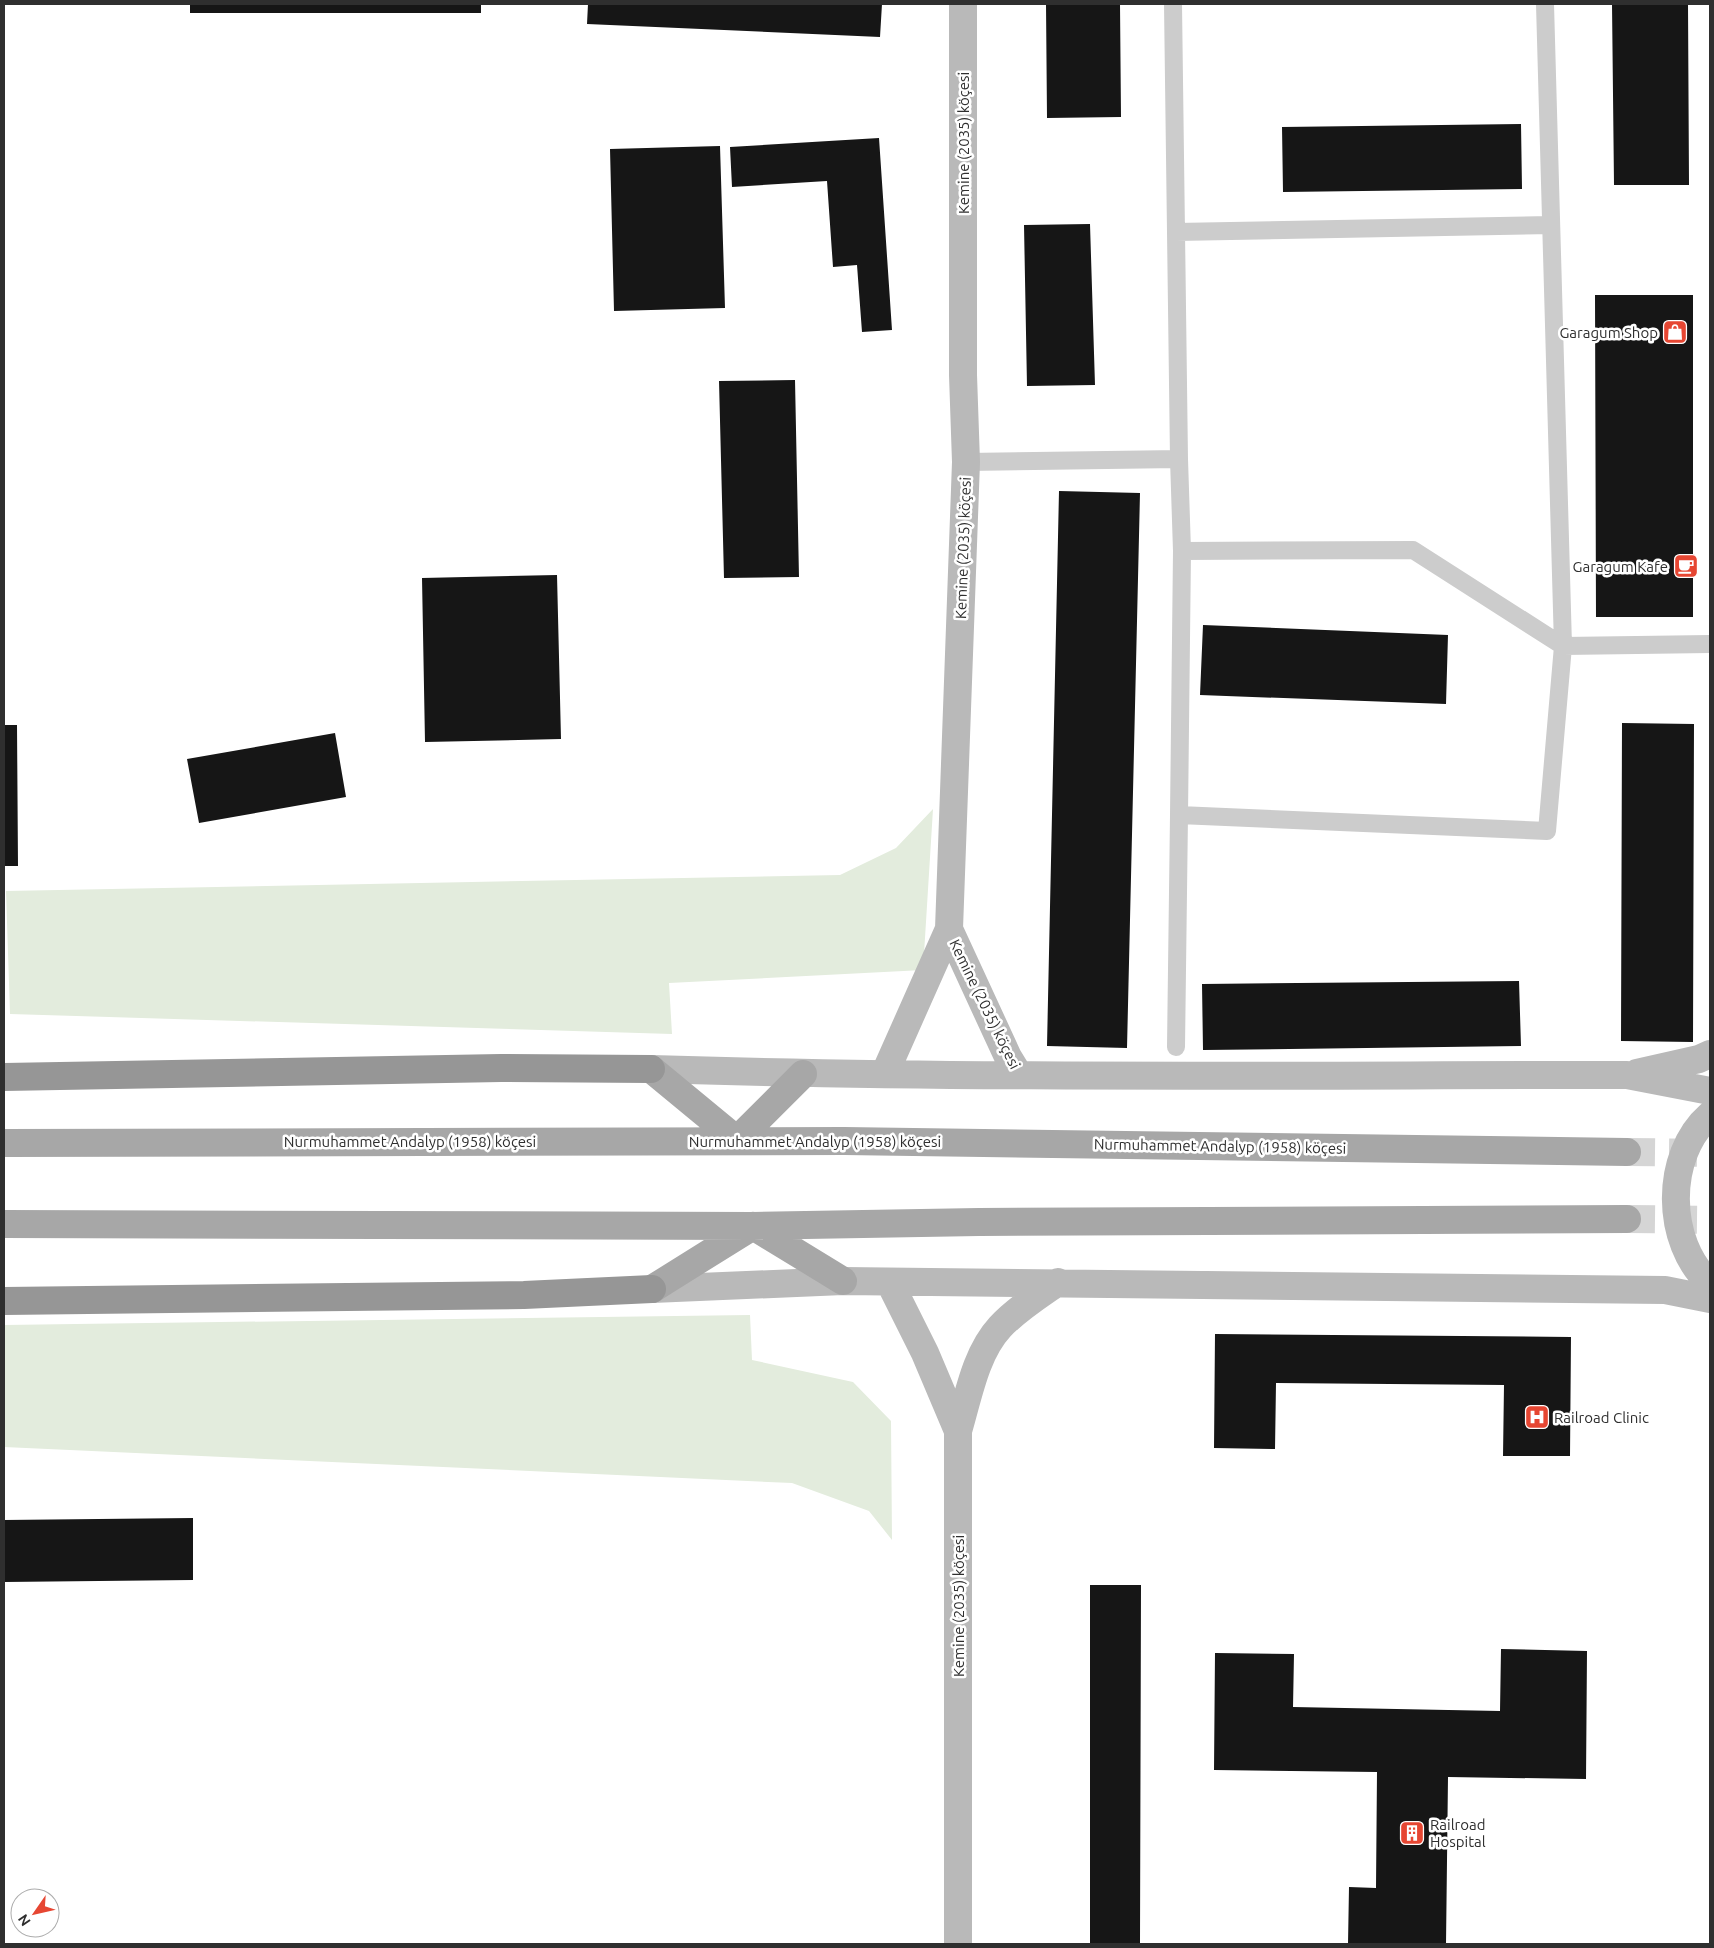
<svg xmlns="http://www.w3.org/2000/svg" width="1714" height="1948" viewBox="0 0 1714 1948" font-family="Ubuntu,sans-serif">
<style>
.green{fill:#e3ecdd}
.building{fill:#161616}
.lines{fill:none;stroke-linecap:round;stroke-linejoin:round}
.primary-tunnel{stroke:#d5d5d5;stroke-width:28;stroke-dasharray:28 14;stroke-linecap:butt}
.lane{stroke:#ccc;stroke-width:18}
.secondary{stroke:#b9b9b9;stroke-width:28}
.primary{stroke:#a7a7a7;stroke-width:28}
.highway{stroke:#969696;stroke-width:28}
.labels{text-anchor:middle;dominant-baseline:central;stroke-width:5;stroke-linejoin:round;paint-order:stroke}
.street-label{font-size:15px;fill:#2f2f2f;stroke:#fff}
.poi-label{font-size:15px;fill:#2f2f2f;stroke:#fff;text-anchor:end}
</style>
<rect width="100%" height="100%" fill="#fff"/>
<path class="green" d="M933,809L923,970L669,983L672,1034L10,1014L6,891L840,875L896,848Z
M750,1315L752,1360L853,1382L891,1421L892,1540L869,1511L792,1483L4,1447V1325Z"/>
<path class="building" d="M190,4H481V13H190Z
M588,4H882L880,37L587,24Z
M1046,4H1120L1121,117L1047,118Z
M1612,4H1688L1689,185H1614Z
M1521,124L1522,189L1283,192L1282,127Z
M879,138L892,330L862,332L857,265L833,267L827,181L732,187L730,147Z
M720,146L725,308L614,311L610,149Z
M1090,224L1095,385L1027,386L1024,225Z
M1595,295H1693V617H1596Z
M795,380L799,577L724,578L719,381Z
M1059,491L1140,493L1127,1048L1047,1046Z
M557,575L561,739L425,742L422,578Z
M1203,625L1448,635L1446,704L1200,695Z
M1622,723L1694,724L1693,1042L1621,1041Z
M4,725H17L18,866H4Z
M335,733L346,797L199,823L187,759Z
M1519,981L1521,1046L1203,1050L1202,984Z
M1215,1334L1571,1337L1570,1456H1503L1504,1385L1276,1383L1275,1449L1214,1448Z
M193,1518V1580L4,1582V1520Z
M1090,1585H1141L1140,1944H1090Z
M1501,1649L1587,1651L1586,1779L1448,1777L1446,1944H1348L1349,1887L1376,1888L1377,1772L1214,1770L1215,1653L1294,1654L1293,1707L1500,1711Z"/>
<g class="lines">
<path class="primary-tunnel" d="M1627,1152L1710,1153
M1627,1219L1710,1220"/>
<path class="lane" d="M1173,4L1179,459
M1176,232L1551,225
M966,462L1179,459L1182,551L1413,550L1563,646L1710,644
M1182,551L1179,815L1547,831L1563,646L1545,4
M1176,1047L1179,815"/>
<path class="secondary" d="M963,4V375L966,462L949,929L1008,1057L1019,1075
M651,1069C976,1079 1302,1075 1627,1075L1710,1091
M885,1073L949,929
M1637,1073L1699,1059L1710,1054
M1710,1115C1664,1155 1665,1243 1710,1283
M890,1283L925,1353L958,1431V1944
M652,1289L843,1281L1665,1290L1710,1299
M958,1431C968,1398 975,1354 1000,1327C1017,1309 1038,1296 1058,1282"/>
<path class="primary" d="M651,1069L737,1140L803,1074
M4,1143L844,1141L1627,1152
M4,1224L753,1226L979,1222L1627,1219
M652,1289L753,1226L843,1281"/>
<path class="highway" d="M4,1077L501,1068L651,1069
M4,1301L524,1295L652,1289"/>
</g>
<defs>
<symbol id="shop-square" viewBox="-11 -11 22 22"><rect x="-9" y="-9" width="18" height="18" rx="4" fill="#e64632" stroke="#fff"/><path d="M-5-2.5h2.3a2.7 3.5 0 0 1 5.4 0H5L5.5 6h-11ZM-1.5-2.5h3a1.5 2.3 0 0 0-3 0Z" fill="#fff"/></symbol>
<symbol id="cafe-square" viewBox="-11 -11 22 22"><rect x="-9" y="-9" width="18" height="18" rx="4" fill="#e64632" stroke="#fff"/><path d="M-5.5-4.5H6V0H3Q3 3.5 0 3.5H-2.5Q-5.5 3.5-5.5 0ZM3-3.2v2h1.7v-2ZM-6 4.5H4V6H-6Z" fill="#fff"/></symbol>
<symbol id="hospital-square" viewBox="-11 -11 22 22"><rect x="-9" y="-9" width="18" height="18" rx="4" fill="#e64632" stroke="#fff"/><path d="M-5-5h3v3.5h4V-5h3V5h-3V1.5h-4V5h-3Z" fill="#fff"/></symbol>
<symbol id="building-square" viewBox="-11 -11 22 22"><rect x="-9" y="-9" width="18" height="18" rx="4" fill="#e64632" stroke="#fff"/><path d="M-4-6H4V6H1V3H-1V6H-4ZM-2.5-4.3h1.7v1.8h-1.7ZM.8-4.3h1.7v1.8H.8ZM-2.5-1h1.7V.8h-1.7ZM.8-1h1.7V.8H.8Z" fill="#fff"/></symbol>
</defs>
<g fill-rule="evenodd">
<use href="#shop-square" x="1661" y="318" width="28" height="28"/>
<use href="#cafe-square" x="1672" y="552" width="28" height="28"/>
<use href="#hospital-square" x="1523" y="1403" width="28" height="28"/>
<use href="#building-square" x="1398" y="1819" width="28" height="28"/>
</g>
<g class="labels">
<g class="street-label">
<text transform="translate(963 143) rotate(-90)">Kemine (2035) köçesi</text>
<text transform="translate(963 548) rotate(-88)">Kemine (2035) köçesi</text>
<text transform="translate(985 1004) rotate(64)">Kemine (2035) köçesi</text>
<text x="410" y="1141">Nurmuhammet Andalyp (1958) köçesi</text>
<text x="815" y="1141">Nurmuhammet Andalyp (1958) köçesi</text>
<text transform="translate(1220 1146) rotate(1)">Nurmuhammet Andalyp (1958) köçesi</text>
<text transform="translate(958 1606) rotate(-90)">Kemine (2035) köçesi</text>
</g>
<g class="poi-label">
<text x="1658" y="332">Garagum Shop</text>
<text x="1668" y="566">Garagum Kafe</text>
<text x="1554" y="1417" text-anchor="start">Railroad Clinic</text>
<text x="1430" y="1824" text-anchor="start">Railroad<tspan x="1430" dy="17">Hospital</tspan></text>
</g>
</g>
<rect width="1714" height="1948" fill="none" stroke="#2f2f2f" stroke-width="10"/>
<g transform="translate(35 1913) rotate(236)"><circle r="24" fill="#ffffff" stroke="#acacac"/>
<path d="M0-4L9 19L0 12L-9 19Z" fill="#e64632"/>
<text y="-8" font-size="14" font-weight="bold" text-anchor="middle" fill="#2f2f2f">N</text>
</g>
</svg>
